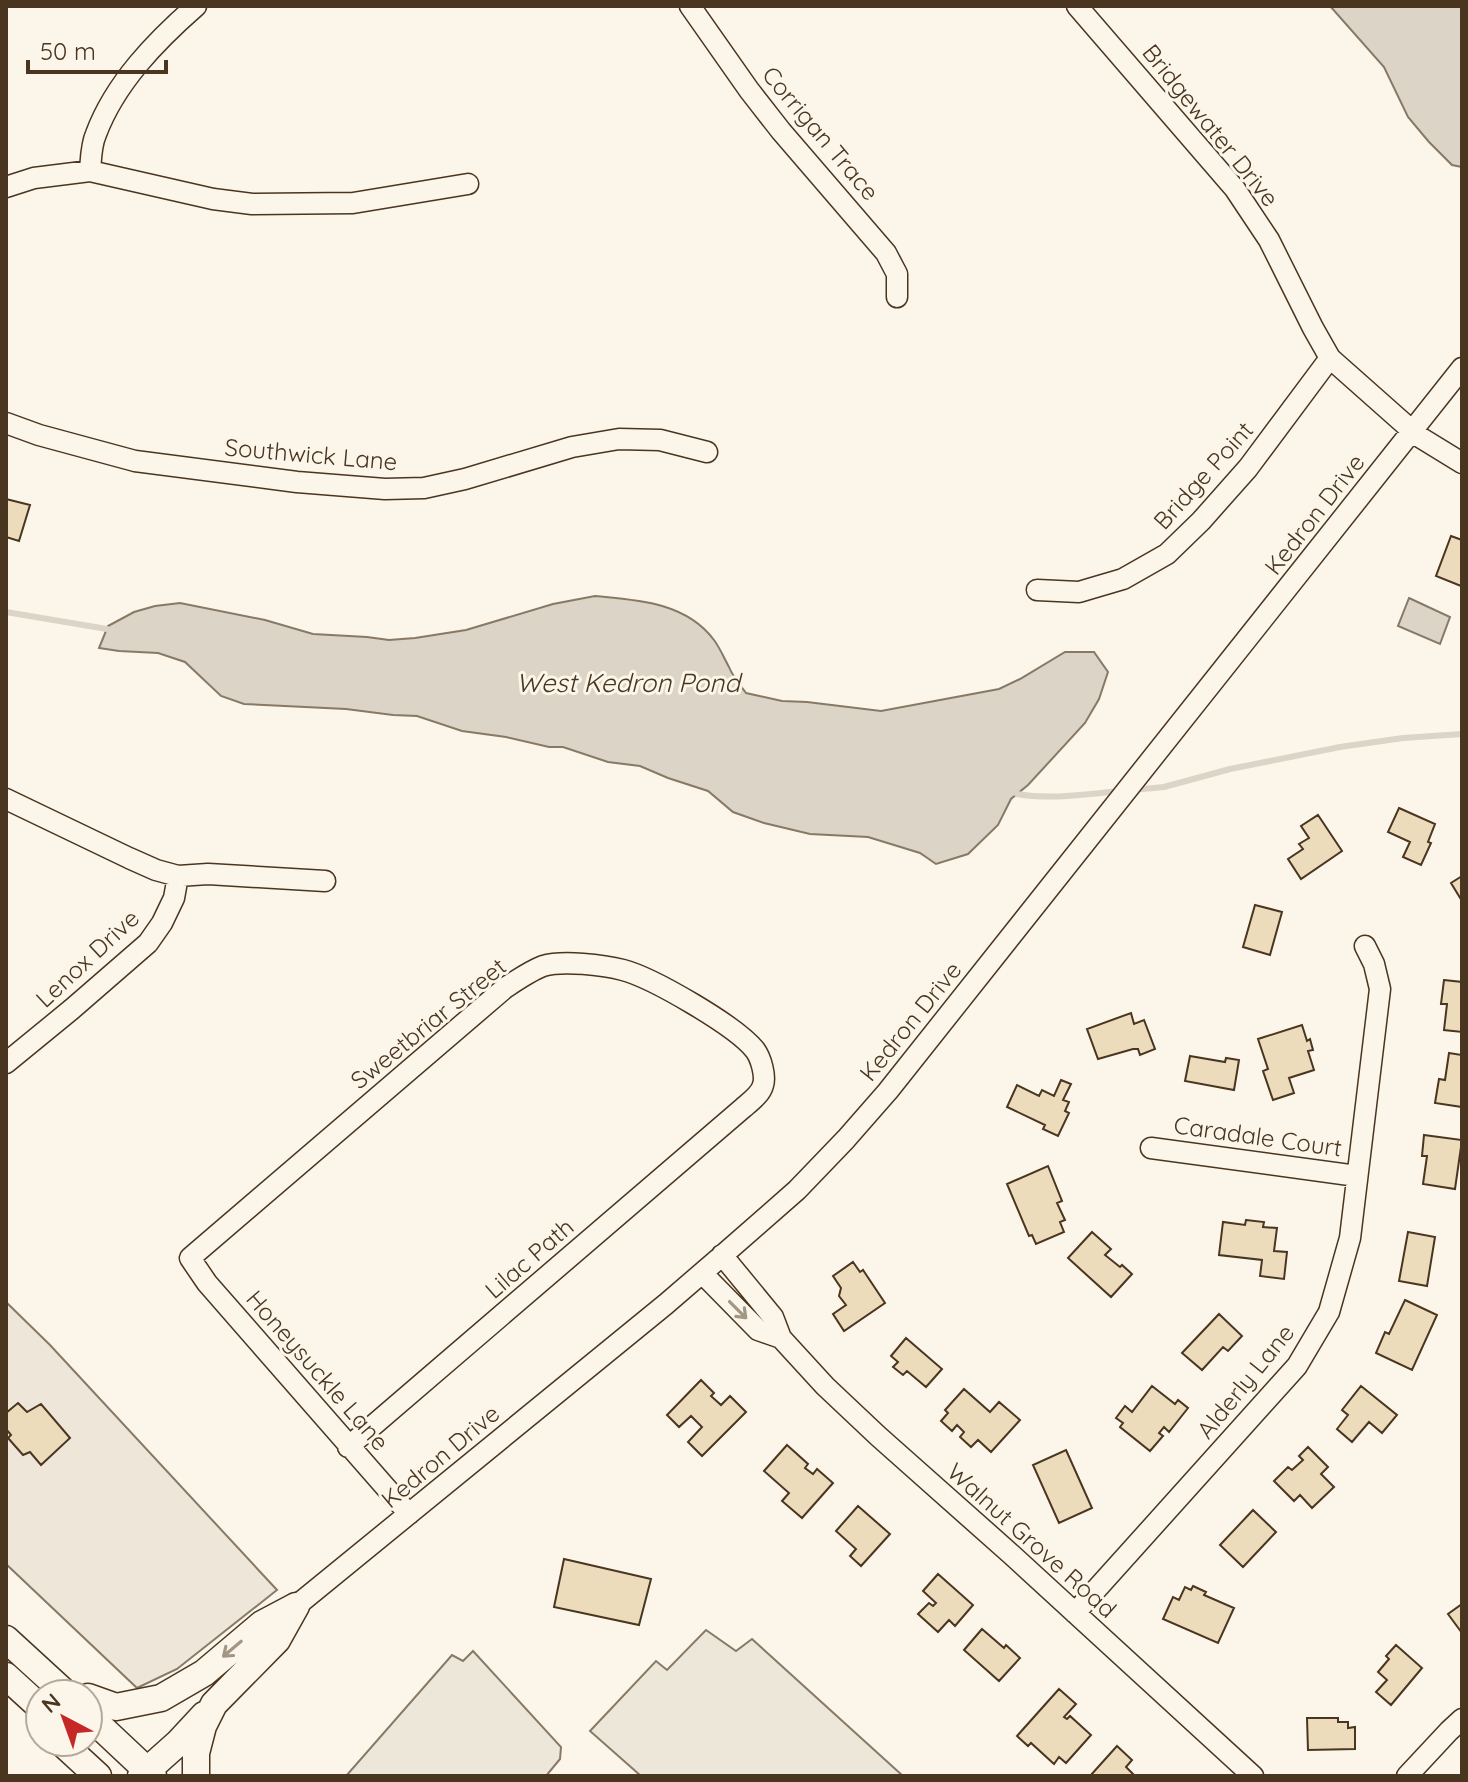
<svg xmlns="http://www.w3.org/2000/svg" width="1468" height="1782" viewBox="0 0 1468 1782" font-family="Quicksand,sans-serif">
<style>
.green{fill:#ede6d9;stroke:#887966;stroke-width:2}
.parking{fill:#ede7d9;stroke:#887966;stroke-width:2}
.water{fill:#dcd4c6;stroke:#887966;stroke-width:2}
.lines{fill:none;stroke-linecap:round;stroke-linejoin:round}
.stream{stroke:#dcd4c6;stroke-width:6}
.building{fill:#ecdcbc;stroke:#4a3520;stroke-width:2}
.minor-casing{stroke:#4a3520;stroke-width:23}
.major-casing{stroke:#4a3520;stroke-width:29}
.minor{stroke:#fbf6e9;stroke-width:20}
.major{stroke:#fbf6e9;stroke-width:26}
.oneway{stroke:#a29684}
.labels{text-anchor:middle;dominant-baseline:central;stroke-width:6;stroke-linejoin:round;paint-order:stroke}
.street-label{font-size:24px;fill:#4a3520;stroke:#fbf6e9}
.water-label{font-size:26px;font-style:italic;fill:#4a3520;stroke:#fbf6e9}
</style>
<rect width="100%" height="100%" fill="#fbf6e9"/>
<path class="green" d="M6,1302L50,1345L277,1590L177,1669L137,1688L6,1564Z"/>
<path class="parking" d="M706,1630L736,1651L752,1639L903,1776H641L590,1731L656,1661L667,1670Z
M473,1651L561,1747L560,1759L546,1776H346L452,1655L463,1661Z"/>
<path class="water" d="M1330,6H1462V167L1452,165L1429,142L1408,117L1384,67Z
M595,596C637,600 686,602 714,640C720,648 724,658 729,667C733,677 740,685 746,693L782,701L807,702L881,711L999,689L1020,679L1065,652H1094L1108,672L1099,699L1085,723L1028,785L1011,799L998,825L968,854L936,864L920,853L868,837L810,834L764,823L733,812L708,791L668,778L640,766L608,762L563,747H549L506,737L462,731L417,716L393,715L346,709L244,704L221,696L185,662L158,653L119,651L99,648L108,626L134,612L155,606L180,603L265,620L313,634L367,637L389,640L415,638L466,630L553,604Z
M1409,598L1450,617L1440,644L1398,626Z"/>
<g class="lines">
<path class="stream" d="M6,612L107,629
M1132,790L1164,787L1230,769L1340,747L1403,738L1462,734
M1017,794C1051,800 1087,794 1121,791"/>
</g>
<path class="building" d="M6,499L30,505L19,541L6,537Z
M1451,536L1462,540L1461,586L1436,576Z
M1399,808L1435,824L1428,842L1431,843L1421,865L1403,857L1410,842L1388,832Z
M1318,815L1342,851L1301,879L1288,859L1303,849L1299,844L1309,838L1301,826Z
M1462,876V901L1451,883Z
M1255,905L1282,912L1270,955L1243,947Z
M1444,980L1462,982V1032L1444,1030L1447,1004H1441Z
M1131,1013L1134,1024L1144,1020L1155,1049L1140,1055L1138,1049H1133L1098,1059L1087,1029Z
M1302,1025L1307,1041L1310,1039L1313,1050L1308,1051L1314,1070L1289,1078L1294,1093L1273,1100L1263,1071L1268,1069L1258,1039Z
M1449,1053L1462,1055V1107L1435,1103L1439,1079L1445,1080Z
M1190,1056L1225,1062L1226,1058L1239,1060L1234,1090L1185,1081Z
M1061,1080L1071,1084L1063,1100L1069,1102L1065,1111L1069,1113L1058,1136L1043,1129L1045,1125L1007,1107L1017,1085L1039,1096L1042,1090L1054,1096Z
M1424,1135L1462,1140L1455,1189L1423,1184L1427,1156H1422Z
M1048,1166L1062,1201L1057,1203L1065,1220L1060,1222L1064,1232L1036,1244L1032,1235L1029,1236L1007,1184Z
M1246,1220L1264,1222L1263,1227L1277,1228L1274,1251L1287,1252L1284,1279L1260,1276L1262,1260L1219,1255L1223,1222L1245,1225Z
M1092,1232L1111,1249L1105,1255L1120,1267L1122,1265L1132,1274L1111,1297L1068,1258Z
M1408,1232L1435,1237L1427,1286L1399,1281Z
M853,1262L860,1272L863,1270L885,1303L844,1331L833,1314L846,1305L839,1296L841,1288L833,1276Z
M1405,1300L1437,1315L1412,1370L1376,1353L1385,1332L1389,1334Z
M1219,1314L1242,1336L1228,1351L1223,1347L1202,1370L1182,1353Z
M906,1338L942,1369L926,1387L907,1371L903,1375L893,1367L898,1362L891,1356Z
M701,1380L714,1393L711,1396L721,1405L730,1396L746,1412L702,1456L688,1442L702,1427L691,1416L679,1427L667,1415Z
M1152,1386L1175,1404L1178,1400L1188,1408L1169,1432L1164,1427L1159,1433L1163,1436L1150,1451L1120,1427L1123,1423L1116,1418L1125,1406L1132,1412Z
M1361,1386L1397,1415L1382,1433L1369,1422L1352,1442L1337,1429L1348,1415L1342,1410Z
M964,1389L990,1412L999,1402L1020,1420L991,1452L978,1440L971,1447L960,1437L964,1432L957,1425L952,1431L941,1421L948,1413L945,1410Z
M18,1403L27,1412L41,1404L70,1438L41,1465L30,1452L23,1455L8,1438L11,1435L6,1429V1413Z
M787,1445L808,1464L805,1468L813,1474L817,1469L833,1483L802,1518L782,1501L789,1493L764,1471Z
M1308,1447L1328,1467L1321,1474L1334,1487L1312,1508L1300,1495L1294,1501L1274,1481L1288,1467L1292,1470L1303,1460L1299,1456Z
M1066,1450L1092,1508L1059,1523L1033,1465Z
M858,1506L890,1534L861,1566L850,1556L856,1549L836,1531Z
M1253,1510L1276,1532L1243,1567L1220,1545Z
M564,1559L651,1579L639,1625L554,1607Z
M938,1574L973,1605L955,1626L949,1620L938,1632L918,1614L929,1603L933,1606L936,1603L923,1591Z
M1193,1586L1206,1592L1204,1595L1234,1608L1218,1643L1163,1619L1173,1597L1179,1600L1185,1587L1191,1590Z
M1462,1604V1633L1448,1614Z
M982,1629L1004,1648L1006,1645L1020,1658L999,1681L964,1650Z
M1396,1645L1422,1668L1391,1705L1376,1692L1387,1680L1378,1672L1389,1659L1386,1656Z
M1059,1689L1076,1704L1064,1717L1067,1719L1070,1716L1091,1735L1066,1763L1059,1757L1054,1764L1031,1743L1028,1746L1017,1736Z
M1307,1718H1338V1722H1348V1728L1355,1727V1749L1308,1750Z
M1117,1746L1132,1760L1126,1767L1133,1774L1132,1776H1090Z"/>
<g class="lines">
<defs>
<path id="minor" d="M690,6L749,90L781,131L886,253L897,274V297
M1077,6L1235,189L1269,240L1313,328L1330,358L1418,436L1462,463
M90,171C91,159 91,145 96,134C115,83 156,41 196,6
M6,187L34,178L90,171L213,199L252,204L353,203L468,184
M6,423L39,435L135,461L297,482L385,489L424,488L465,479L572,447L619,439L660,440L707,452
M1037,590L1079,592L1089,589L1123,579L1167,554L1201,521L1248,468L1330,358
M6,799L129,858L156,870L178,876L208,874L325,881
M6,1063L72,1009L148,943L162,923L174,898L178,876
M1151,1148L1357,1176
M722,1255L773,1317L781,1338L825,1386L878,1436L1012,1555L1253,1776
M702,1273L758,1330L781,1338
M348,1447L743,1108C750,1102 761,1094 763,1085C766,1076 761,1058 755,1050C736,1026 653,978 623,970C603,965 563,960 543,966C530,971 517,980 505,988L190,1258L207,1283L409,1514
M296,1606L666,1304L724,1254L797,1190L846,1139L888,1091L1462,368
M1075,1613L1297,1366L1329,1312L1350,1238L1380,989L1374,964L1365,946
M1407,1776L1449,1731L1462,1719"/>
<path id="major" d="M6,1639L66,1694
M6,1676L40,1707
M88,1697L116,1707L161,1698L204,1673L262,1624L296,1606
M88,1715L153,1776
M61,1742L98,1776
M141,1776L178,1743L204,1715
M196,1776V1753L203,1726L214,1704L277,1640L296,1606"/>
</defs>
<use href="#minor" class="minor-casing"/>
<use href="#major" class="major-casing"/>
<use href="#minor" class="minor"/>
<use href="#major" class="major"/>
</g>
<defs><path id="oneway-shaft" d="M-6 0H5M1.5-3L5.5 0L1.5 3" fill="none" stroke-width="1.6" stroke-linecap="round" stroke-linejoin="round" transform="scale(2)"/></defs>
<g class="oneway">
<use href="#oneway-shaft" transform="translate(738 1310) rotate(45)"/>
<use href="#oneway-shaft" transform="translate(232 1649) rotate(140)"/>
</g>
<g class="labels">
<g class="street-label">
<text transform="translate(1211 125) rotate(51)">Bridgewater Drive</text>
<text transform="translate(821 133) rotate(50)">Corrigan Trace</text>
<text transform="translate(311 454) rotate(5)">Southwick Lane</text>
<text transform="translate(1203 475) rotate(-48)">Bridge Point</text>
<text transform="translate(1314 514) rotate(-52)">Kedron Drive</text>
<text transform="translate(87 958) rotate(-43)">Lenox Drive</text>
<text transform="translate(910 1021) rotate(-51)">Kedron Drive</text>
<text transform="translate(428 1023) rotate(-39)">Sweetbriar Street</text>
<text transform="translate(1258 1136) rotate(8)">Caradale Court</text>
<text transform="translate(529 1258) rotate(-41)">Lilac Path</text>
<text transform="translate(318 1370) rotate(49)">Honeysuckle Lane</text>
<text transform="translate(1245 1381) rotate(-51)">Alderly Lane</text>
<text transform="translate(440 1456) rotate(-40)">Kedron Drive</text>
<text transform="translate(1032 1540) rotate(42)">Walnut Grove Road</text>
</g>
<g class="water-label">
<text x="628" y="682">West Kedron Pond</text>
</g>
</g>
<rect width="1468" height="1782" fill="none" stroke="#4a3520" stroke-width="16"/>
<g transform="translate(64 1718) rotate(319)"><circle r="38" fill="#fbf6e9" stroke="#b4a999" stroke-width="2"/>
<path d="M0-6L14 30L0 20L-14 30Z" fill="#c62828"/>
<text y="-12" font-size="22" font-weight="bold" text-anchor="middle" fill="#4a3520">N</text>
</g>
<path d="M28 60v12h138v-12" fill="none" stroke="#4a3520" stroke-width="4"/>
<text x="40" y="60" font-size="24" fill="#4a3520" stroke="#fbf6e9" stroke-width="6" paint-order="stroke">50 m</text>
</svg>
